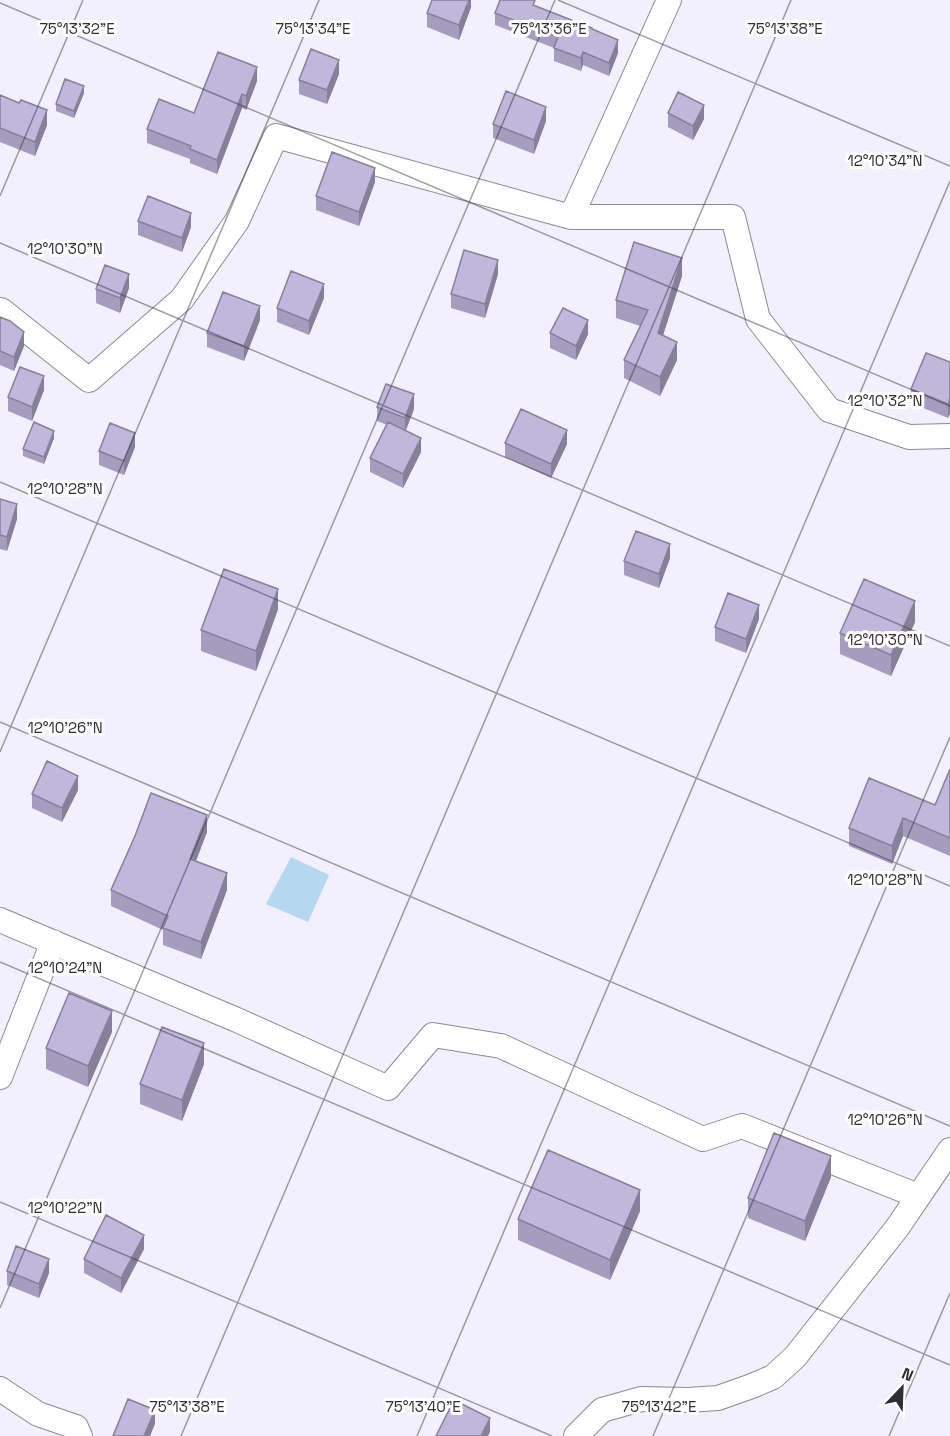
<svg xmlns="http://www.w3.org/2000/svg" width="950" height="1436" font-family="'Space Grotesk',sans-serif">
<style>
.water{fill:#b3d8f0}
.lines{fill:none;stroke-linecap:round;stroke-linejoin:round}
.minor-casing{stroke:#8b8997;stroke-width:26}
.minor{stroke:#fff;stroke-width:24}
.wall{fill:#a49dbd}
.shaded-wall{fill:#86809a}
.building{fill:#bfb7dc;stroke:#86809a;stroke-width:1.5}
.ticks{fill:none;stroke:#2f2e34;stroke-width:1.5;stroke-opacity:0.45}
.ticks-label{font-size:15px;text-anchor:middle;fill:#2f2e34;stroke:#fff;stroke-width:6;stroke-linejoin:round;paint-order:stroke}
</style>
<rect width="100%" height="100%" fill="#f3f0fd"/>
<path class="water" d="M291 857 329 875 308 922 266 904Z"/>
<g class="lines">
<defs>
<path id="minor" d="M571 217H733L758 319 829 410 909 437 950 436
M0 311 1 310 89 380 182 299 237 221 276 136 571 217 669 0
M0 920 237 1020 388 1088 433 1035 501 1046 703 1139 742 1126 918 1196
M0 1077 53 942
M0 1389 38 1414 76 1427 80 1436
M576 1436 602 1410 641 1399 688 1400 718 1398 752 1386 773 1377 795 1357 897 1228 950 1150"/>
</defs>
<use href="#minor" class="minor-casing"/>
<use href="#minor" class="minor"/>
</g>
<path class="wall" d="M471 0V7L459 40 427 27V13Z
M535 6 592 30 618 53 609 76 583 65 581 71 554 61V48L495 25V13Z
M339 74 327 104 299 94V80Z
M257 81 246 110 242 108 217 174 190 163V159L147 143V129L194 113Z
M84 93 74 118 56 111V104Z
M0 95 47 125 35 156 0 142Z
M668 113 704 119 693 140 668 127Z
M546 121 534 154 493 138V124Z
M375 182 359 226 316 210V196Z
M138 221 191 227 182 252 138 235Z
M498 274 485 318 451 308V294Z
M682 276 663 335 677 360 660 396 624 378V360L640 326 616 318V300Z
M129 288 120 313 96 303V289Z
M324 298 309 335 277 322V308Z
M0 317 24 346 14 371 0 365Z
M260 320 244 361 207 347V333Z
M550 333 588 334 576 360 550 348Z
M950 362 948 418 911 403V389Z
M44 390 32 421 8 411V397Z
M377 407 414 409 406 430 421 452 403 488 370 472V458L387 425 377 421Z
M54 438 44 464 23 456V449Z
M505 443 567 444 551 478 505 457Z
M135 447 124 475 99 465V451Z
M0 499 17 519 7 551 0 549Z
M670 558 659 588 624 575V561Z
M278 609 256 671 201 651V630Z
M759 619 746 653 715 641V627Z
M915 622 891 676 840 654V633Z
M950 769V856L903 836 892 864 849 846V828L935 805Z
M78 790 62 822 32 808V794Z
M207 832 196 861 227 890 201 959 163 945V930L111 906V890L135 836Z
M112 1032 88 1087 46 1069V1048Z
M204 1064 182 1121 140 1104V1084Z
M831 1177 805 1241 748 1218V1198Z
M640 1211 610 1280 518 1240V1219Z
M144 1249 121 1293 84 1273V1259Z
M7 1271 49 1273 39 1298 7 1285Z"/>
<path class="shaded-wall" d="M469 0H471V7L459 40V25Z
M618 40V53L609 76V63Z
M583 52V65L581 71V58Z
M339 60V74L327 104V90Z
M257 67V81L246 110V96Z
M84 86V93L74 118V111Z
M242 94V108L217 174V160Z
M704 105V119L693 140V126Z
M546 107V121L534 154V140Z
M47 110V125L35 156V142Z
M375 168V182L359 226V212Z
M191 213V227L182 252V238Z
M682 258V276L658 351V333Z
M498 260V274L485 318V304Z
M129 274V288L120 313V298Z
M324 284V298L309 335V321Z
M260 306V320L244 361V346Z
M588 320V334L576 360V346Z
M24 332V346L14 371V357Z
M677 342V360L660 396V377Z
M44 376V390L32 421V407Z
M414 394V409L405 432V418Z
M950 399V414L948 418V404Z
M567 430V444L551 478V464Z
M54 431V438L44 464V457Z
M135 433V447L124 475V461Z
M421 438V452L403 488V474Z
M17 504V519L7 551V537Z
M670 544V558L659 588V574Z
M278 589V609L256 671V651Z
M915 601V622L891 676V655Z
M759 605V619L746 653V639Z
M78 776V790L62 822V808Z
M207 815V832L190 876V859Z
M903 818V836L892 864V846Z
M227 873V890L201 959V942Z
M112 1011V1032L88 1087V1066Z
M204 1043V1064L182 1121V1100Z
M831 1156V1177L805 1241V1221Z
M640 1190V1211L610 1280V1260Z
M144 1235V1249L121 1293V1278Z
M49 1259V1273L39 1298V1284Z
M155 1410V1424L150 1436H144Z
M490 1418V1432L488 1436H481Z"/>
<path class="building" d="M432 0H469L459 25 427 13Z
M500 0H535L533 5 592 28V29L618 40 609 63 583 52 581 58 554 48 558 37 495 13Z
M311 49 339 60 327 90 299 80Z
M218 52 257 67 246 96 242 94 217 160 190 149 191 146 147 129 159 99 194 113Z
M65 79 84 86 74 111 56 104Z
M506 91 546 107 534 140 493 124Z
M678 92 704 105 693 126 668 113Z
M0 95 19 103 21 100 47 110 35 142 0 128Z
M332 152 375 168 359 212 316 196Z
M148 196 191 213 182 238 138 221Z
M634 242 682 258 658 333 677 342 660 377 624 360 648 310 616 300Z
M464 250 498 260 485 304 451 294Z
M105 265 129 274 120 298 96 289Z
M291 271 324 284 309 321 277 308Z
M223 292 260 306 244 346 207 333Z
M563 308 588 320 576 346 550 333Z
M0 317 10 321 24 332 14 357 0 351Z
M926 353 950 362V399L948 404 911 389Z
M20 367 44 376 32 407 8 397Z
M386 384 414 394 405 418 377 407Z
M521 409 567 430 551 464 505 443Z
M34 422 54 431 44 457 23 449Z
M388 422 421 438 403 474 370 458Z
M110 423 135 433 124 461 99 451Z
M0 499 17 504 7 537 0 535Z
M636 531 670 544 659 574 624 561Z
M224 569 278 589 256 651 201 630Z
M864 579 915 601 891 655 840 633Z
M728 593 759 605 746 639 715 627Z
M47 761 78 776 62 808 32 794Z
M950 769V838L903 818 892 846 849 828 869 778 935 805Z
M151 793 207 815 190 859 227 873 201 942 163 928 168 916 111 890 135 836Z
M69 993 112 1011 88 1066 46 1048Z
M162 1027 204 1043 182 1100 140 1084Z
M774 1133 831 1156 805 1221 748 1198Z
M548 1150 640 1190 610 1260 518 1219Z
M106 1215 144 1235 121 1278 84 1259Z
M16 1246 49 1259 39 1284 7 1271Z
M128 1399 155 1410 144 1436H113Z
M454 1400 490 1418 481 1436H436Z"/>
<path class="ticks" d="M558 0 950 166M0 3 950 406M0 196 83 0M0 243 950 646M0 482 950 886M0 722 950 1126M0 752 319 0M0 962 950 1365M0 1202 552 1436M0 1308 555 0M181 1436 791 0M417 1436 950 181M653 1436 950 737M889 1436 950 1293"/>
<g class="ticks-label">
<text x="77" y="34">75°13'32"E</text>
<text x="313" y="34">75°13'34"E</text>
<text x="549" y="34">75°13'36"E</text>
<text x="785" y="34">75°13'38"E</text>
<text x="885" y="166">12°10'34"N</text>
<text x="65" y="254">12°10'30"N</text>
<text x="885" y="406">12°10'32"N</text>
<text x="65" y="494">12°10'28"N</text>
<text x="885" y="645">12°10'30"N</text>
<text x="65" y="733">12°10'26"N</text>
<text x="885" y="885">12°10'28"N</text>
<text x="65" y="973">12°10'24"N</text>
<text x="885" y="1125">12°10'26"N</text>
<text x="65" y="1213">12°10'22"N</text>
<text x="187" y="1412">75°13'38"E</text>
<text x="423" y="1412">75°13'40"E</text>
<text x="659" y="1412">75°13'42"E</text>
</g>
<g transform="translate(902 1388) rotate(23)" stroke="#ffffff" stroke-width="4.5" paint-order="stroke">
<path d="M0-4.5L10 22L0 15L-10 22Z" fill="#2f2e34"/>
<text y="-9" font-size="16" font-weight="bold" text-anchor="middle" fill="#2f2e34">N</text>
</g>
</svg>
